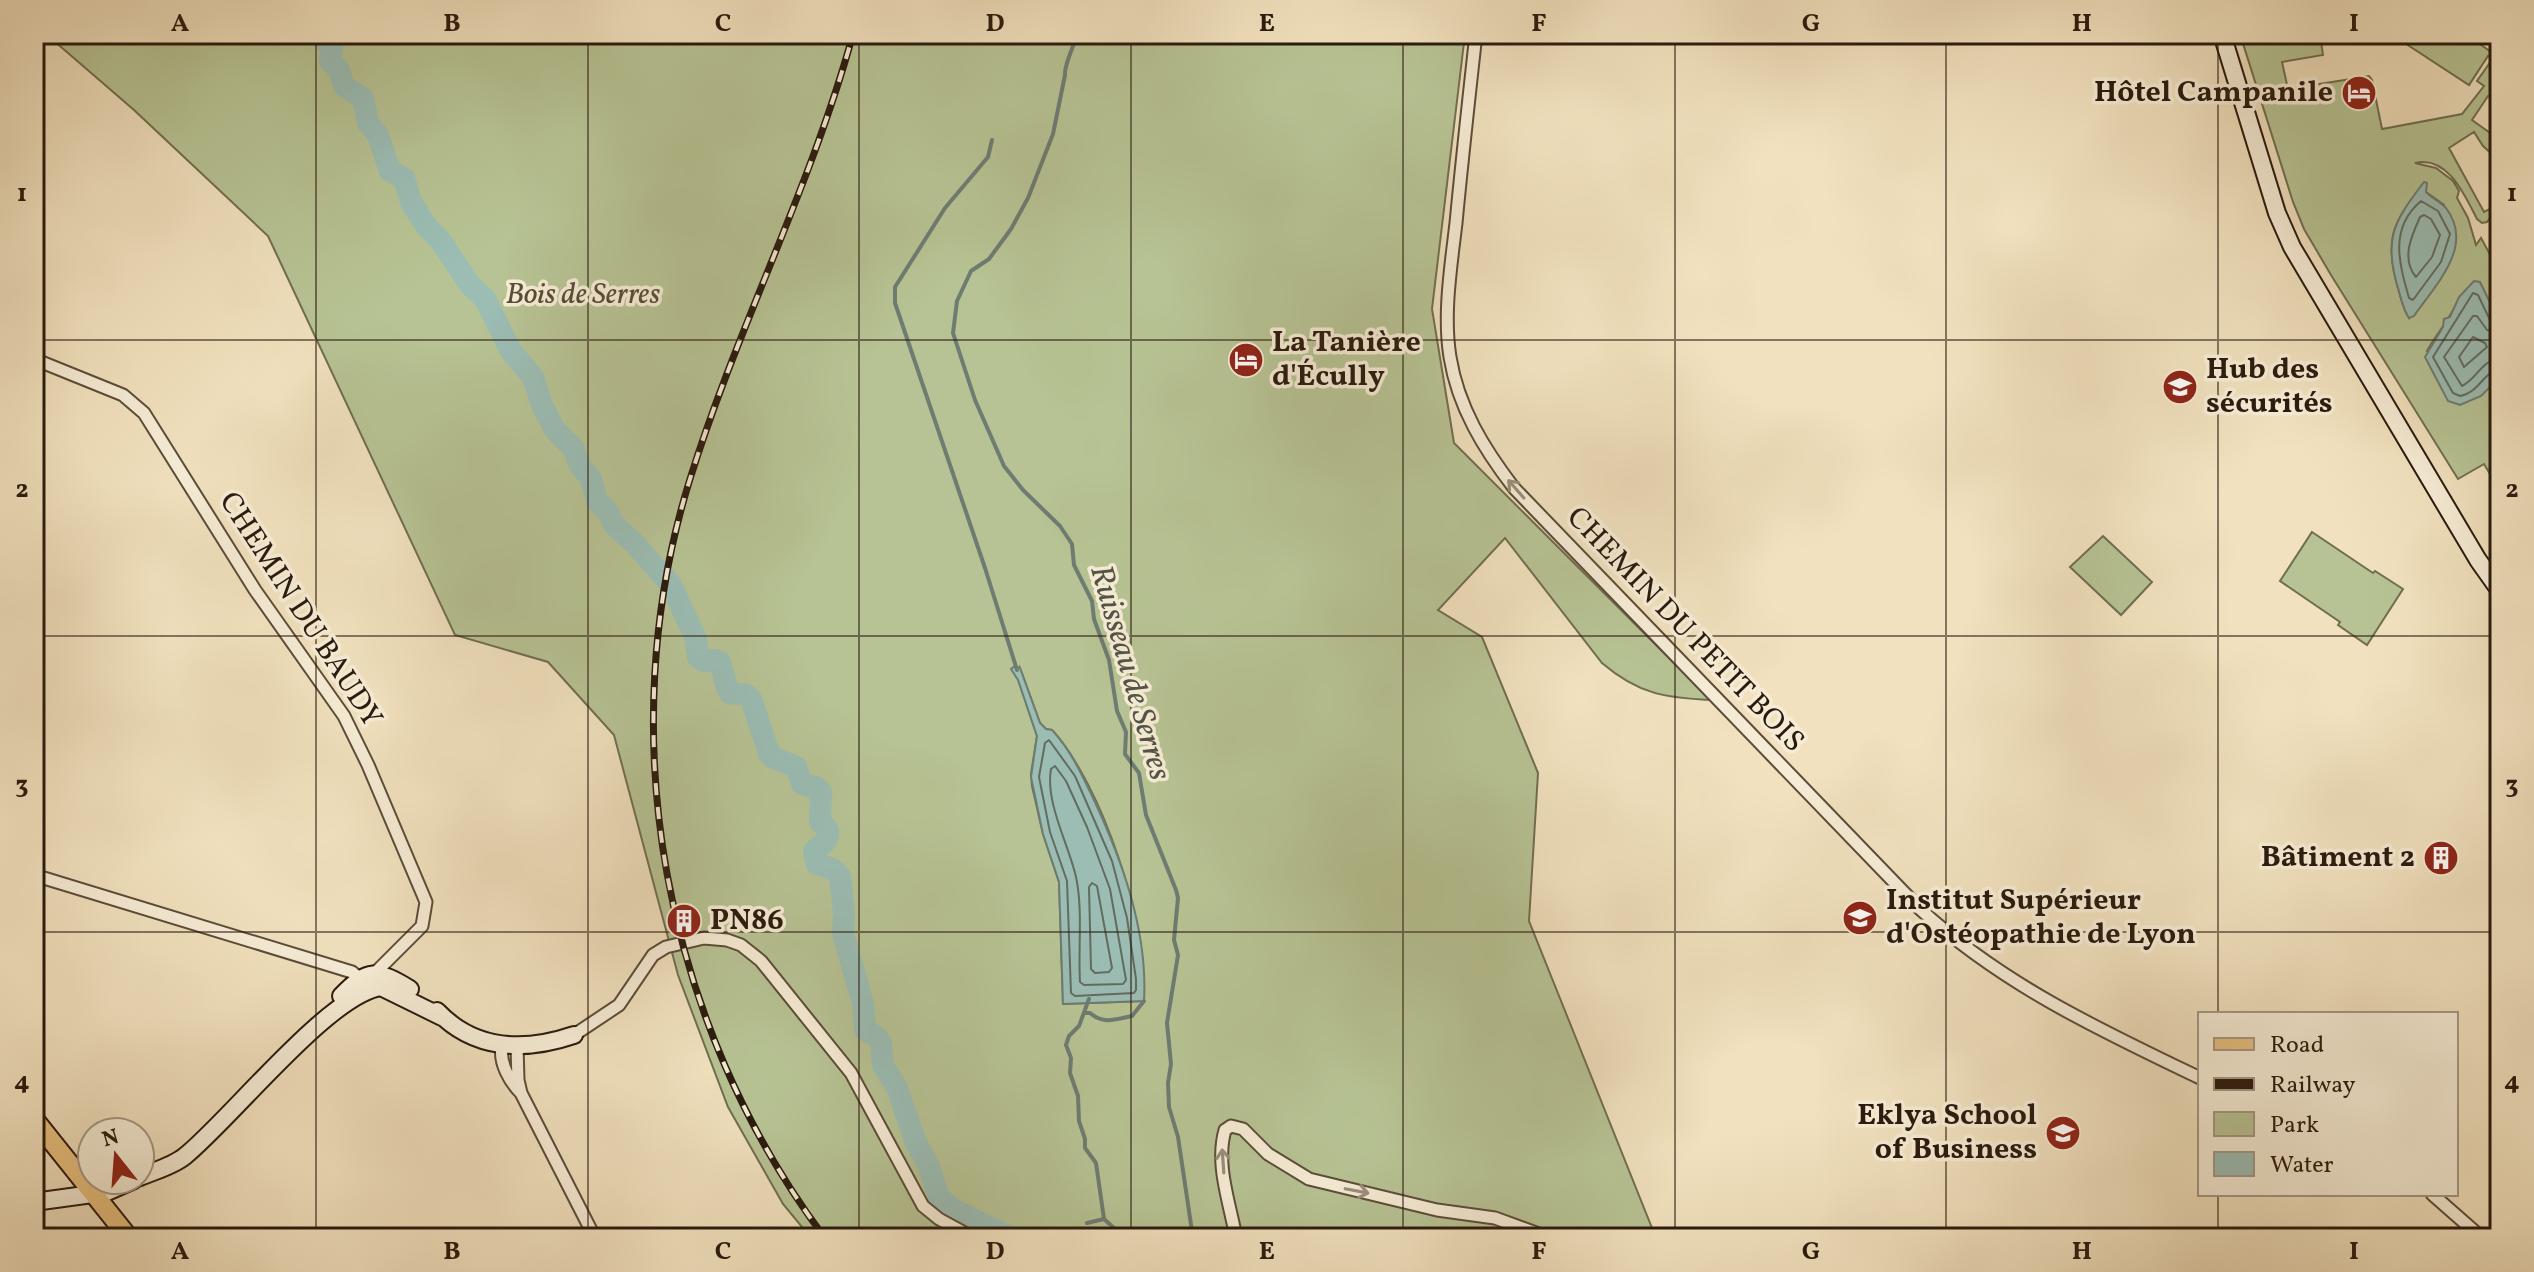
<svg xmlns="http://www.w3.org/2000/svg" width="2534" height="1272" font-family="Vollkorn,serif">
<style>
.green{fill:#b7c394;stroke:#706e51;stroke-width:2;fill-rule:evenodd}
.water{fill:#9bbdb4;stroke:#6e7c72;stroke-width:2}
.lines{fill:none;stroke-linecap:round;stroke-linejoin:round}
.shore{stroke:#626c61;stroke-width:2}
.stream{stroke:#6e7c72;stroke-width:4}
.river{stroke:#9bbdb4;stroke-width:22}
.street-casing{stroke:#5c4c3a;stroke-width:15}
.secondary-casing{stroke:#2a1a0e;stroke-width:20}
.primary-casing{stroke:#2a1a0e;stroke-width:22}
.street{stroke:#f6ecd5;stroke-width:11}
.secondary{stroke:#f6ecd5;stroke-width:16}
.primary{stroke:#e8c07f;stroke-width:18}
.rail-casing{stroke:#2a1a0e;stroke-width:7}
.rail{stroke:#f6ecd5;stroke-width:4;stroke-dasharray:12;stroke-linecap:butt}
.oneway{stroke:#9a8e7b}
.grid{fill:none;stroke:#2a1a0e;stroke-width:2;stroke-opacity:0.55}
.labels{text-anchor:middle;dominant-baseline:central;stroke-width:7;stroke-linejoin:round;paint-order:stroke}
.poi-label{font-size:30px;font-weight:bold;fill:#2a1a0e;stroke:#f6ecd5;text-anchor:start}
.park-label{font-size:30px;font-style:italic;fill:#544d36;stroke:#f6ecd5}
.street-label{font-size:30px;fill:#2a1a0e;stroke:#f6ecd5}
.water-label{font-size:32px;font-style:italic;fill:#525348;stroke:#f6ecd5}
.neatline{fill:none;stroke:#2a1a0e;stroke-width:3}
.grid-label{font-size:26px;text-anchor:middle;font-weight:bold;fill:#2a1a0e}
</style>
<rect width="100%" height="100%" fill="#f1e1be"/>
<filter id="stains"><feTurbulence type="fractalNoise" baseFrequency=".0025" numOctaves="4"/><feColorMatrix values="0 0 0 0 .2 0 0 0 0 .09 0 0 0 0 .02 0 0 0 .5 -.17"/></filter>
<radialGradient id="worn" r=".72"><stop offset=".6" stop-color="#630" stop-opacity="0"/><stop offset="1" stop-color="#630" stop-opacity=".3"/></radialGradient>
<path class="green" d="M46 34H1465L1432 309 1454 443 1711 700C1666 698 1638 694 1602 663L1505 538 1438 610 1482 637 1538 773 1529 921 1656 1238H811L783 1204 728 1107 678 975 614 735 548 662 455 635 268 236 134 110ZM1020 668 1040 723 1046 729 1052 730C1101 783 1150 927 1143 1001L1063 1004 1059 882 1043 834 1032 786 1031 774 1037 736 1018 679Z
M2240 34H2323L2320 35 2323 55 2282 62 2288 89 2369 76 2372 80 2382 129 2462 114 2484 86 2477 81 2491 61 2500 67V87L2493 97 2488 96 2472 120 2500 140V148L2494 156 2483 146 2474 132 2449 148 2484 212 2496 206 2494 202 2500 201V206L2487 222 2482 223 2477 219C2465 196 2448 155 2415 163L2436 168 2453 181 2459 191 2457 198 2468 218 2476 245 2481 238 2500 273V323L2497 316 2460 297C2451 318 2438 331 2427 351L2494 383 2500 370V491L2484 464 2458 479 2331 275 2304 229 2293 202ZM2426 192 2444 205 2409 318C2403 309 2401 298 2398 288 2386 247 2388 217 2426 192Z
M2397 34H2465L2500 58V64L2488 56 2469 85 2397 38Z
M2312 532 2373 573 2375 571 2403 589 2367 645 2338 625 2340 622 2280 581Z
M2103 536 2152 582 2121 615 2070 567Z"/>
<path class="water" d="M2424 182 2427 183 2426 192C2432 198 2440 202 2446 208 2475 246 2436 284 2414 316L2409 318C2403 309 2401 298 2398 288 2383 239 2394 221 2424 182Z
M2474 281 2480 282 2500 323V370L2494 383 2481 396 2460 405 2448 401 2425 357 2443 327 2444 319 2450 317 2459 297Z
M1015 666 1020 668 1040 723 1046 729 1052 730C1070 749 1081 773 1093 798 1122 860 1148 931 1144 1001L1063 1004 1059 882 1043 834 1031 777 1037 736 1018 680 1011 669Z"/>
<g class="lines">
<path class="shore" d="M2421 201 2438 211 2450 234 2441 262 2413 300 2409 298C2399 263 2389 228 2421 201Z
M2424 215 2431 219 2440 235 2432 257 2416 277C2401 259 2411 237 2420 217Z
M2500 323 2490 320 2478 295 2473 293 2433 357 2453 393 2460 396C2479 393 2484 371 2500 369
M2500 333 2487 330 2477 316H2473L2444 357 2462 386C2478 378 2481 360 2500 359
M2473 337 2485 343 2487 347 2464 367 2459 357Z
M1049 740 1075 776 1112 861 1127 918 1136 979V990L1134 993 1075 996 1071 993 1067 881 1050 832 1039 777 1045 743Z
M1055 766 1066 781 1087 827 1110 889 1126 980 1123 984 1084 985 1080 982C1078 949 1083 909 1076 877 1069 845 1045 803 1051 769Z
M1092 883 1097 886 1112 968 1109 972 1095 973 1091 969 1089 887Z"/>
<path class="stream" d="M1077 34C1074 47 1064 64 1065 75L1053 134 1028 198 1011 229 989 259 971 271 957 301 953 333 975 400 1004 466 1023 490 1060 526 1072 544 1074 565 1092 601 1094 619 1109 660 1117 711 1126 732 1125 754 1139 773 1146 815 1176 890 1178 898 1174 940 1178 955 1167 1023 1171 1064 1168 1083 1169 1107 1178 1137 1193 1238
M992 140 988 157 945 208 895 287V303L985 568 1017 670
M1089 999 1079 1026 1069 1036 1066 1045 1071 1058 1070 1073 1078 1096 1079 1121 1085 1139V1148L1096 1163 1104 1219
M1085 1013H1090C1104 1025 1116 1019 1132 1016L1144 1001
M1087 1223 1104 1219 1125 1238"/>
<path class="river" d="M317 34 332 47 330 61 339 70 344 86 363 98 368 123 378 135 390 171 404 178 411 202 427 227 440 240 470 285 485 299 511 351 533 377 542 405 555 430 574 449 579 464 591 479 597 501 608 512 614 525 634 543 671 585 696 639 698 657 703 661 715 660 720 662 727 688 730 693 747 695 751 699 769 753 772 757 796 767 802 784 816 787 821 792 820 822 827 828C831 842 822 843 814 851L817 864 833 869 840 876 844 913 843 934 863 1003 865 1030 877 1037 881 1043 883 1065 897 1088 916 1143 929 1166 939 1198 953 1209 1012 1238"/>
<defs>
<path id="street" d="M1476 34C1469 97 1462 160 1456 223 1451 266 1443 314 1450 357 1458 407 1484 449 1514 488L1920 909C2003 985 2100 1030 2200 1078
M34 359 123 395 144 413 255 590 344 716 368 765 426 902 422 926 375 973 374 979
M34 875 352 972 365 983
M574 1035 619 1005 653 955 666 947 704 938 727 940 741 945 761 961 851 1073 923 1206 939 1219 974 1238
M502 1047C499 1063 510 1082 521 1093L518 1080 517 1046
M521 1093 595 1238
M2432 1194 2482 1238
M1236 1238C1230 1203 1215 1165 1225 1130L1231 1126 1243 1129 1268 1154 1309 1179 1437 1210 1495 1218 1550 1238"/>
<path id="secondary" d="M2222 34 2277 213 2292 247 2478 560 2500 591
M341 996C368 968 377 969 410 989
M437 1011C474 1050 524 1052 574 1035
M140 1177C154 1171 173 1166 185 1156 230 1120 329 994 381 987L442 1017
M34 1202 107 1192 134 1180"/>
<path id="primary" d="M34 1119 129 1238"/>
</defs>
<use href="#street" class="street-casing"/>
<use href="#secondary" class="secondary-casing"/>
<use href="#primary" class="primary-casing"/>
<use href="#street" class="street"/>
<use href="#secondary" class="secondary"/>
<use href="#primary" class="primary"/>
<defs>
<path id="rail" d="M825 1238C664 1024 610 735 690 479 737 328 811 187 853 34"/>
</defs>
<use href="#rail" class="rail-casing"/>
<use href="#rail" class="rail"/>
</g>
<defs><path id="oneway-shaft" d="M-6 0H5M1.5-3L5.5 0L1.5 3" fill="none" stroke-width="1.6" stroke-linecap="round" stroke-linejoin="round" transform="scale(2)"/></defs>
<g class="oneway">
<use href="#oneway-shaft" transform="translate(1516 489) rotate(-131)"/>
<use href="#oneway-shaft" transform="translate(1223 1161) rotate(-94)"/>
<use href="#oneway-shaft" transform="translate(1357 1191) rotate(11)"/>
</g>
<path class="grid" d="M316 34V1238M588 34V1238M859 34V1238M1131 34V1238M1403 34V1238M1675 34V1238M1946 34V1238M2218 34V1014M34 340H2500M34 636H2500M34 932H2500M2218 1194V1238"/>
<defs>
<symbol id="hotel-disc" viewBox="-11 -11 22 22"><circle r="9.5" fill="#8f2418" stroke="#f6ecd5"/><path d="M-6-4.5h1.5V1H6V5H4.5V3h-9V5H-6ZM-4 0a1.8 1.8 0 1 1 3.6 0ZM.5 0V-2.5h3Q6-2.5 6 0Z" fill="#fff"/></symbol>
<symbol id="university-disc" viewBox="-11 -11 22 22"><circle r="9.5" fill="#8f2418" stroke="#f6ecd5"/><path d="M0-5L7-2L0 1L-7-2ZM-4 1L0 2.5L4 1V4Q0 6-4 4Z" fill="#fff"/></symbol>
<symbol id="building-disc" viewBox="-11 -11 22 22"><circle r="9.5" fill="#8f2418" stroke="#f6ecd5"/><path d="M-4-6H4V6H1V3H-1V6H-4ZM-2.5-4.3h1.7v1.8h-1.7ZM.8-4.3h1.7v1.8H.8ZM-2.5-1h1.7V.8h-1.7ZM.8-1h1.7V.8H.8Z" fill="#fff"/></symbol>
</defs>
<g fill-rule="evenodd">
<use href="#hotel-disc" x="2339" y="73" width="40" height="40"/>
<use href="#hotel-disc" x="1226" y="340" width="40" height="40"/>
<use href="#university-disc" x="2160" y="367" width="40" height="40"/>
<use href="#building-disc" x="2421" y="838" width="40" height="40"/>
<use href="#university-disc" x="1840" y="898" width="40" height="40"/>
<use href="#building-disc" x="664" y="901" width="40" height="40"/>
<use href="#university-disc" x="2043" y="1113" width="40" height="40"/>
</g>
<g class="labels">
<g class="poi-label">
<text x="2333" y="93" text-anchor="end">Hôtel Campanile</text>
<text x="1272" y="343">La Tanière<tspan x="1272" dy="34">d'Écully</tspan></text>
<text x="2206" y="370">Hub des<tspan x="2206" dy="34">sécurités</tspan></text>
<text x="2415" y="858" text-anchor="end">Bâtiment 2</text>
<text x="1886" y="901">Institut Supérieur<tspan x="1886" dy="34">d'Ostéopathie de Lyon</tspan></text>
<text x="710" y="921">PN86</text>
<text x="2037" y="1116" text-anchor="end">Eklya School<tspan x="2037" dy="34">of Business</tspan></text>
</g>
<g class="park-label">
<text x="583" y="295">Bois de Serres</text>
</g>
<g class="street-label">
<text transform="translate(300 610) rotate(57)">CHEMIN DU BAUDY</text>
<text transform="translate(1685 630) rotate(46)">CHEMIN DU PETIT BOIS</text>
</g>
<g class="water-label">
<text transform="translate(1129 673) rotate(74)">Ruisseau de Serres</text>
</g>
</g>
<rect width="2534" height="1272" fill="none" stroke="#f1e1be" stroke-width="88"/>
<rect x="2198" y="1012" width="260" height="184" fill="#f6ecd5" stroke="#a49885" stroke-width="2"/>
<rect x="2214" y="1038" width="40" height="12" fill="#e8c07f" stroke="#a49885" stroke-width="2"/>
<text x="2270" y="1052" font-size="24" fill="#2a1a0e">Road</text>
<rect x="2214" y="1078" width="40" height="12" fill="#2a1a0e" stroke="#a49885" stroke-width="2"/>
<text x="2270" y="1092" font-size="24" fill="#2a1a0e">Railway</text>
<rect x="2214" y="1112" width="40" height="24" fill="#b7c394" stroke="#a49885" stroke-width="2"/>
<text x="2270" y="1132" font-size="24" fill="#2a1a0e">Park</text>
<rect x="2214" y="1152" width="40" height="24" fill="#9bbdb4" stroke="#a49885" stroke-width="2"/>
<text x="2270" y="1172" font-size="24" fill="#2a1a0e">Water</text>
<g transform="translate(116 1156) rotate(343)"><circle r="38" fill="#f6ecd5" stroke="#a49885" stroke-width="2"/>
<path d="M0-6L14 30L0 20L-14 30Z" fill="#8f2418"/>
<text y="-12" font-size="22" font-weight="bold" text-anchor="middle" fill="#2a1a0e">N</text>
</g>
<rect x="44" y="44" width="2446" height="1184" class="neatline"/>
<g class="grid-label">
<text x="180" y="31">A</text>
<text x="452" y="31">B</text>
<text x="723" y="31">C</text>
<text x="995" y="31">D</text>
<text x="1267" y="31">E</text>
<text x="1539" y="31">F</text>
<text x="1811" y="31">G</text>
<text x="2082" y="31">H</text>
<text x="2354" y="31">I</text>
<text x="22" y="201">1</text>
<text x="2512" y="201">1</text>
<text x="22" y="497">2</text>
<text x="2512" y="497">2</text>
<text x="22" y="793">3</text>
<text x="2512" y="793">3</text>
<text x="22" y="1089">4</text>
<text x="2512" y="1089">4</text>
<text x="180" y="1259">A</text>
<text x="452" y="1259">B</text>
<text x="723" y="1259">C</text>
<text x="995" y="1259">D</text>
<text x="1267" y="1259">E</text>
<text x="1539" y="1259">F</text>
<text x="1811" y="1259">G</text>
<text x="2082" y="1259">H</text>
<text x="2354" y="1259">I</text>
</g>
<rect width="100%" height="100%" filter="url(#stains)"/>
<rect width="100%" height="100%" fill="url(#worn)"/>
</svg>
